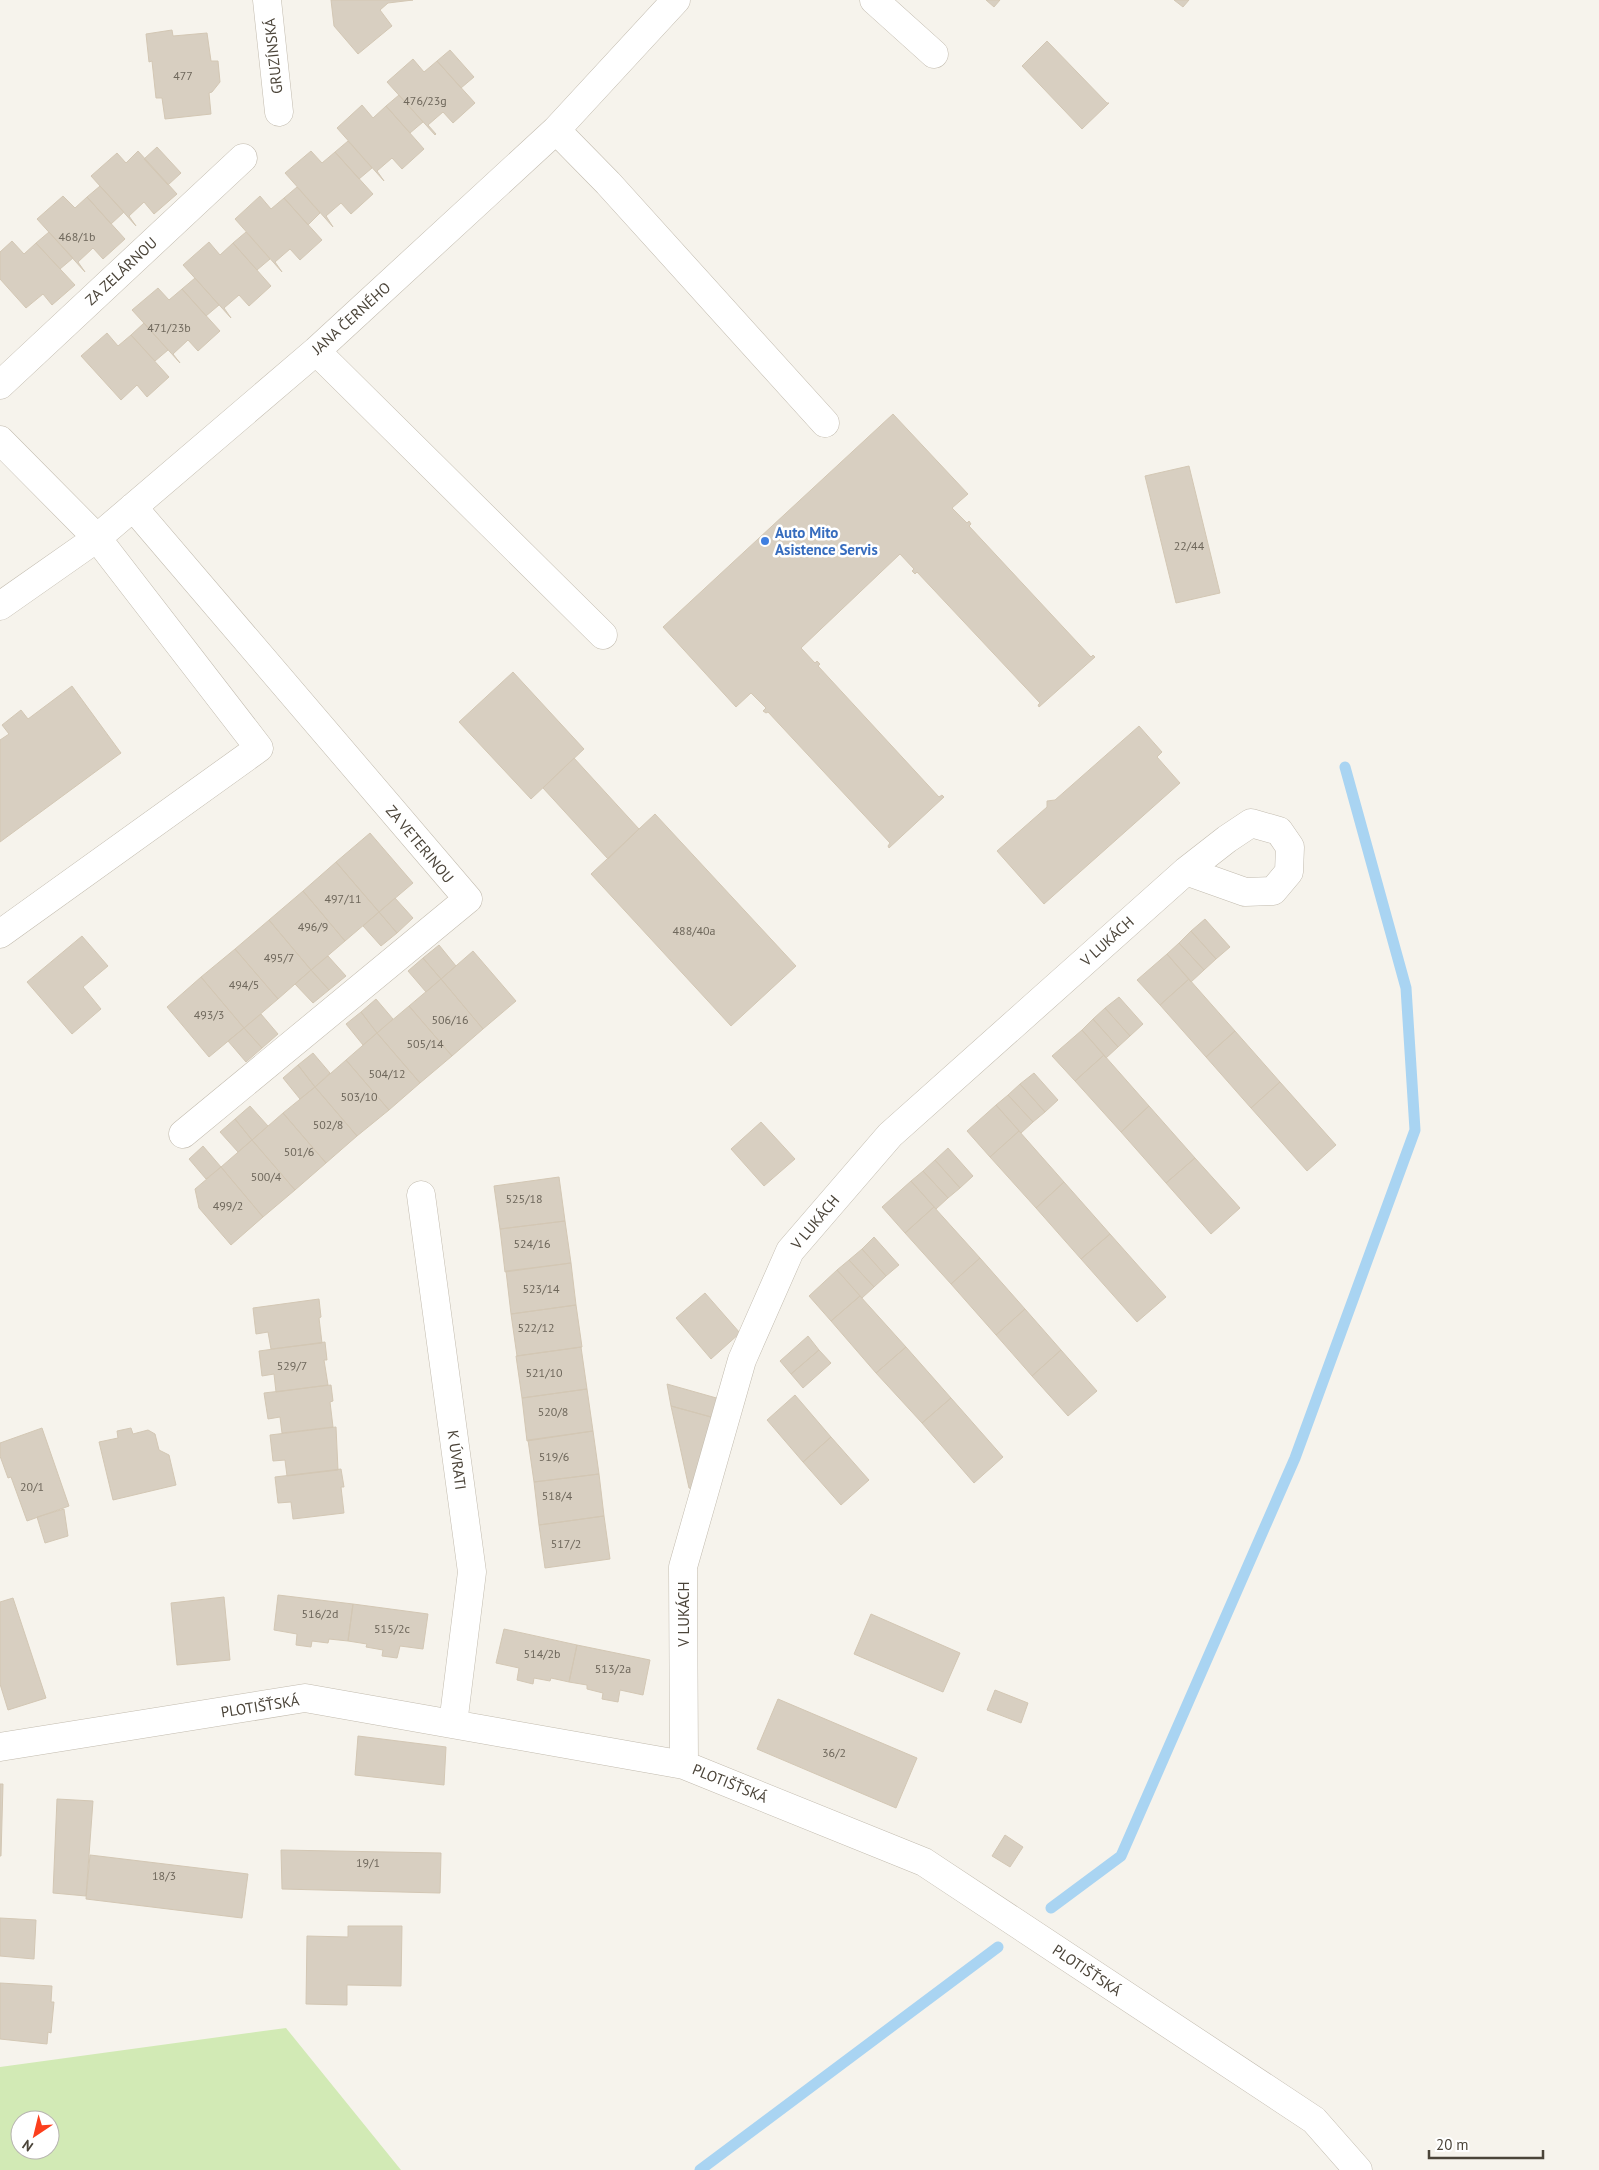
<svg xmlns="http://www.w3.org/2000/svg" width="1599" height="2170" font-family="'PT Sans',sans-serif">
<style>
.green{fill:#d2eab5;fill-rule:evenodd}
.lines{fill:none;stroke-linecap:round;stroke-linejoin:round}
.stream{stroke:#a9d4f2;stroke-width:11}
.building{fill:#d8cfc1;stroke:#d3c7b4}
.minor-casing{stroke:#c2bbae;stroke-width:29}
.minor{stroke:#fff;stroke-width:28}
.shop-dot{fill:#3f7fe0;stroke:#fff;stroke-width:2}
.labels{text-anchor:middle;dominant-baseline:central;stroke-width:5;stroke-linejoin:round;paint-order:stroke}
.number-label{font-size:12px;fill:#6e675b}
.street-label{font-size:15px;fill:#4b4439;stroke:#fff}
.shop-label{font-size:15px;font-weight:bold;fill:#366cbe;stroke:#fff;text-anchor:start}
</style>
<rect width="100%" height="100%" fill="#f6f3ec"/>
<path class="green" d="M286 2028 401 2170H0V2067ZM20 2120H50V2150H20Z"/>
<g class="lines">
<path class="stream" d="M1051 1908 1121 1856 1295 1458 1415 1130 1406 988 1345 767
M700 2170 998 1947"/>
</g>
<path class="building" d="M331 0H413L388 3 380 10 392 26 358 54 334 26Z
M986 0H1000L994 7Z
M1174 0H1189L1183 7Z
M172 30 173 36 207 33 211 61H218L220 82 212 92 209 93 211 114 165 119 162 98H156L152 61 149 62 146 34Z
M1047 41 1107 103H1109L1082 129 1022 66Z
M450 50 474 77 461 88 437 61Z
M413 59 424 72 437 61 475 103 453 123 443 112 428 125 436 134 435 135 387 82Z
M399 95 423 122 410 133 386 106Z
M362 105 373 118 386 106 424 149 402 169 392 158 377 171 384 181 337 128Z
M348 141 372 168 359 179 335 152Z
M157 147 181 173 168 185 144 159Z
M138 151 177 194 154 214 144 202 129 216 136 226 91 176 117 153 126 163Z
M311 151 322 163 335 152 373 194 351 214 341 203 326 216 333 227 285 173Z
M100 186 124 212 111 224 87 197Z
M297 187 320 213 308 225 284 198Z
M63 196 75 208 87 197 125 239 103 259 93 248 78 262 85 272 37 219Z
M260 196 271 209 284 198 322 240 300 260 290 249 275 262 282 272 235 219Z
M49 232 73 258 60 269 36 243Z
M246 232 270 259 257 270 233 243Z
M12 241 24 254 36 243 75 285 52 305 43 294 26 308 0 279V252Z
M209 242 220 255 233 243 271 286 249 306 239 295 224 308 231 318 183 265Z
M195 278 219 305 206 316 182 289Z
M158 288 169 300 182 289 220 331 198 351 188 340 173 354 180 363 132 310Z
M144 323 168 350 155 361 131 335Z
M107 333 118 346 131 335 169 377 147 397 137 385 121 400 81 356Z
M893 414 968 494 952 508 967 523 969 521 971 524 969 526 1091 657 1093 655 1095 657 1039 707 1038 705 1040 703 917 572 915 574 912 571 914 569 900 554 801 648 815 663 817 661 820 664 818 666 939 797 942 795 944 797 889 848 888 846 890 843 768 712 766 713 763 711 766 708 751 693 736 707 663 627Z
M1189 466 1220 593 1176 603 1145 476Z
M513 672 584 749 531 799 459 722Z
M72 686 121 753 0 842V740L9 734 2 725 21 710 28 719Z
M1139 726 1162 752 1157 757 1180 783 1044 904 997 851 1047 807V801L1055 800Z
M574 758 639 829 608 859 543 788Z
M655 814 796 966 731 1026 591 874Z
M370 833 413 883 379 912 336 862Z
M336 862 379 912 345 941 303 891Z
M303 891 345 941 311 970 269 920Z
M395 898 413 918 397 933 379 912Z
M379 912 397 933 381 946 363 926Z
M1205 919 1230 947 1216 959 1191 931Z
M269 920 311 970 278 999 235 949Z
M1191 931 1216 959 1204 970 1179 943Z
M82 936 108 966 83 987 101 1009 72 1034 27 982Z
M1179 943 1204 970 1191 982 1167 954Z
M439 945 456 966 441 979 423 958Z
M235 949 278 999 244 1028 201 977Z
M473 951 516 1001 483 1029 441 979Z
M1167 954 1189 979 1160 1005 1137 980Z
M328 956 346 976 329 990 311 970Z
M423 958 441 979 426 992 408 971Z
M311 970 329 990 313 1003 295 984Z
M201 977 244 1028 209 1057 167 1007Z
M441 979 483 1029 452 1056 409 1006Z
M1189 979 1235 1031 1206 1057 1160 1005Z
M1119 997 1143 1024 1130 1036 1105 1008Z
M376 999 393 1019 377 1033 361 1012Z
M409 1006 452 1056 420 1083 377 1033Z
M1105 1008 1130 1036 1118 1047 1093 1019Z
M361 1012 377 1033 363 1045 346 1024Z
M261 1014 278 1034 262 1048 244 1028Z
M1093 1019 1118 1047 1106 1058 1082 1030Z
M244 1028 262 1048 246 1062 228 1041Z
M1082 1030 1104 1055 1075 1081 1052 1056Z
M1235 1031 1280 1082 1251 1108 1206 1057Z
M377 1033 420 1083 389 1110 346 1060Z
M313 1053 330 1073 315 1087 298 1065Z
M1104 1055 1149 1106 1121 1132 1075 1081Z
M346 1060 389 1110 357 1136 315 1087Z
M298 1065 315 1087 300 1099 283 1078Z
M1034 1073 1058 1100 1045 1112 1020 1084Z
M1280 1082 1336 1145 1307 1171 1251 1108Z
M1020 1084 1045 1112 1033 1122 1008 1095Z
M315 1087 357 1136 326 1163 283 1113Z
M1008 1095 1033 1122 1021 1133 996 1105Z
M996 1105 1019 1131 990 1157 967 1131Z
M250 1106 268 1126 252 1140 235 1119Z
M1149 1106 1195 1158 1166 1183 1121 1132Z
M283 1113 326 1163 295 1190 252 1140Z
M235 1119 252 1140 238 1152 220 1132Z
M761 1122 795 1159 764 1186 731 1149Z
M1019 1131 1064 1182 1036 1208 990 1157Z
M252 1140 295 1190 263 1217 221 1167Z
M203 1146 221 1167 206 1179 189 1159Z
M948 1148 973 1176 960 1188 935 1160Z
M1195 1158 1240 1208 1211 1234 1166 1183Z
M935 1160 960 1188 948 1198 923 1171Z
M221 1167 263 1217 231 1245 199 1208 195 1189Z
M923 1171 948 1198 936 1209 911 1181Z
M559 1177 565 1221 500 1229 494 1186Z
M911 1181 934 1207 905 1233 882 1207Z
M1064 1182 1110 1234 1081 1259 1036 1208Z
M934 1207 980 1258 951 1284 905 1233Z
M565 1221 571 1263 505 1272 500 1229Z
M1110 1234 1166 1297 1137 1322 1081 1259Z
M874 1237 899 1265 886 1276 862 1249Z
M862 1249 886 1276 874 1287 849 1260Z
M980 1258 1025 1309 996 1335 951 1284Z
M849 1260 874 1287 862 1298 837 1270Z
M571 1263 576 1305 511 1314 506 1271Z
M837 1270 860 1296 831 1321 809 1296Z
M705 1293 740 1333 711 1359 676 1318Z
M860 1296 906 1347 876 1373 831 1321Z
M319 1299 321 1317 319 1318 322 1343 271 1349 268 1332 256 1334 253 1308Z
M576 1305 582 1347 517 1356 511 1314Z
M1025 1309 1061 1350 1032 1376 996 1335Z
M808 1336 819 1350 791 1374 780 1361Z
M325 1342 327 1360H324L328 1385 276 1392 274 1374 262 1376 259 1351Z
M581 1347 587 1389 522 1398 516 1356Z
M906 1347 951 1398 922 1423 876 1373Z
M819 1350 831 1363 803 1388 791 1374Z
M1061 1350 1097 1391 1068 1416 1032 1376Z
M667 1384 727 1401 722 1420 671 1406Z
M331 1385 333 1401 330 1402 333 1427 282 1433 280 1417 268 1419 264 1393Z
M587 1389 593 1431 527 1441 522 1398Z
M795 1395 831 1437 803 1462 767 1420Z
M951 1398 1003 1457 974 1483 922 1423Z
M671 1406 722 1420 702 1492 689 1488Z
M336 1427 338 1470 287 1476 285 1460 273 1461 270 1435Z
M42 1428 69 1506 27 1521 11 1477 8 1478 0 1456V1443Z
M131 1428 133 1434 148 1430 155 1434 159 1450 169 1455 176 1485 113 1500 99 1442 118 1438 117 1431Z
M593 1431 599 1474 534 1482 528 1440Z
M831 1437 869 1480 841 1505 803 1462Z
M341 1469 344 1487H341L344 1513 293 1519 291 1502 278 1503 275 1477Z
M599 1474 604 1516 539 1525 534 1482Z
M64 1509 68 1536 45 1543 37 1517Z
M604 1516 610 1559 545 1568 539 1525Z
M278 1595 353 1604 348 1641 329 1639 328 1643 312 1641 311 1647 296 1645 297 1634 274 1630Z
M224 1597 230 1660 177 1665 171 1603Z
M13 1598 46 1698 8 1710 0 1684V1602Z
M353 1604 428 1614 423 1649 400 1646 397 1658 382 1656 383 1650 366 1647 367 1644 348 1641Z
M871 1614 960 1653 943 1692 854 1654Z
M504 1629 577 1645 569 1682 551 1678 550 1681 534 1678 533 1684 517 1680 519 1668 496 1663Z
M577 1645 650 1660 643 1695 620 1690 618 1702 602 1699 603 1693 587 1689V1685L569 1682Z
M995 1690 1028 1703 1021 1723 987 1710Z
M778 1699 917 1758 896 1808 757 1749Z
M358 1736 446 1747 444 1785 355 1775Z
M0 1784H3L1 1856H0Z
M57 1799 93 1801 86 1896 53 1893Z
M1005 1835 1023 1847 1010 1867 992 1856Z
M281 1850 441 1853 440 1893 282 1889Z
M90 1855 248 1874 242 1918 86 1899Z
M0 1918 36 1920 34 1959 0 1956Z
M348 1926H402L401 1986 347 1985V2005L306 2004 307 1936 348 1937Z
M0 1983 52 1986 51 2002H54L51 2033 48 2032 47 2044 0 2039Z"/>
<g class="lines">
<defs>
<path id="minor" d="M267 0 279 112
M874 0 934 54
M556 130 608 183 825 423
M316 351 603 635
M0 385 243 158
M0 440 97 538 259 748 0 934
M133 507 468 899 183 1134
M0 606 97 538 316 351 556 130 676 0
M421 1195 472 1572 453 1724
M0 1747 305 1698 684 1765 924 1862 1314 2120 1358 2170
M684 1765 683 1567 742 1360 790 1251 890 1135 1186 871 1227 839 1251 823 1279 831 1290 847 1289 872 1273 891 1245 892 1186 871"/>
</defs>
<use href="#minor" class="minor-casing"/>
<use href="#minor" class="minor"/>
</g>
<circle class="shop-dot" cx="765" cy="541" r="5"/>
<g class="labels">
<g class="number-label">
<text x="183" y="75">477</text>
<text x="425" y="100">476/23g</text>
<text x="77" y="236">468/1b</text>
<text x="169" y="327">471/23b</text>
<text x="1189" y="545">22/44</text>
<text x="343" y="898">497/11</text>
<text x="313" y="926">496/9</text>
<text x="694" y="930">488/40a</text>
<text x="279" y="957">495/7</text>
<text x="244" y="984">494/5</text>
<text x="209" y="1014">493/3</text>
<text x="450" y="1019">506/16</text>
<text x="425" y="1043">505/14</text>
<text x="387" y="1073">504/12</text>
<text x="359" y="1096">503/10</text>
<text x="328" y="1124">502/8</text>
<text x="299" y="1151">501/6</text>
<text x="266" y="1176">500/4</text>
<text x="524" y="1198">525/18</text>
<text x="228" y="1205">499/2</text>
<text x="532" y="1243">524/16</text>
<text x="541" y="1288">523/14</text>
<text x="536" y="1327">522/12</text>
<text x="292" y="1365">529/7</text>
<text x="544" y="1372">521/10</text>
<text x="553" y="1411">520/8</text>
<text x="554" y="1456">519/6</text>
<text x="32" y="1486">20/1</text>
<text x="557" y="1495">518/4</text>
<text x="566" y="1543">517/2</text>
<text x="320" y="1613">516/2d</text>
<text x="392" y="1628">515/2c</text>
<text x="542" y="1653">514/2b</text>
<text x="613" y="1668">513/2a</text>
<text x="834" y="1752">36/2</text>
<text x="368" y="1862">19/1</text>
<text x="164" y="1875">18/3</text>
</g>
<g class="street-label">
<text transform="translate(273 56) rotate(-96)">GRUZÍNSKÁ</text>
<text transform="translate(121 271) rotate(-43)">ZA ZELÁRNOU</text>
<text transform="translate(351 318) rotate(-42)">JANA ČERNÉHO</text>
<text transform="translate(420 844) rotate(50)">ZA VETERINOU</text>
<text transform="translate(1107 941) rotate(-42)">V LUKÁCH</text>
<text transform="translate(815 1222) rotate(-50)">V LUKÁCH</text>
<text transform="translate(457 1460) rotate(82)">K ÚVRATI</text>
<text transform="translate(683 1614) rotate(-90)">V LUKÁCH</text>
<text transform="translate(260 1706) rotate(-9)">PLOTIŠŤSKÁ</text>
<text transform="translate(730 1783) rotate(22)">PLOTIŠŤSKÁ</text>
<text transform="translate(1087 1970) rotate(34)">PLOTIŠŤSKÁ</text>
</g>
<g class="shop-label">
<text x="775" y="532">Auto Mito<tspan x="775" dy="17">Asistence Servis</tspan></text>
</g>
</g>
<g transform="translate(35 2135) rotate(215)"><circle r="24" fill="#ffffff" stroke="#b7b4b0"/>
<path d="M0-4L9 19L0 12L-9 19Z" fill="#fc3f1d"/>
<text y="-8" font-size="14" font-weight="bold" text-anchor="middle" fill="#4b4439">N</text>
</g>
<path d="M1429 2150v8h114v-8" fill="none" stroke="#4b4439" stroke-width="2.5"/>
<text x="1436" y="2150" font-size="15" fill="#4b4439" stroke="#ffffff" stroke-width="4" paint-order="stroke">20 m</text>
</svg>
